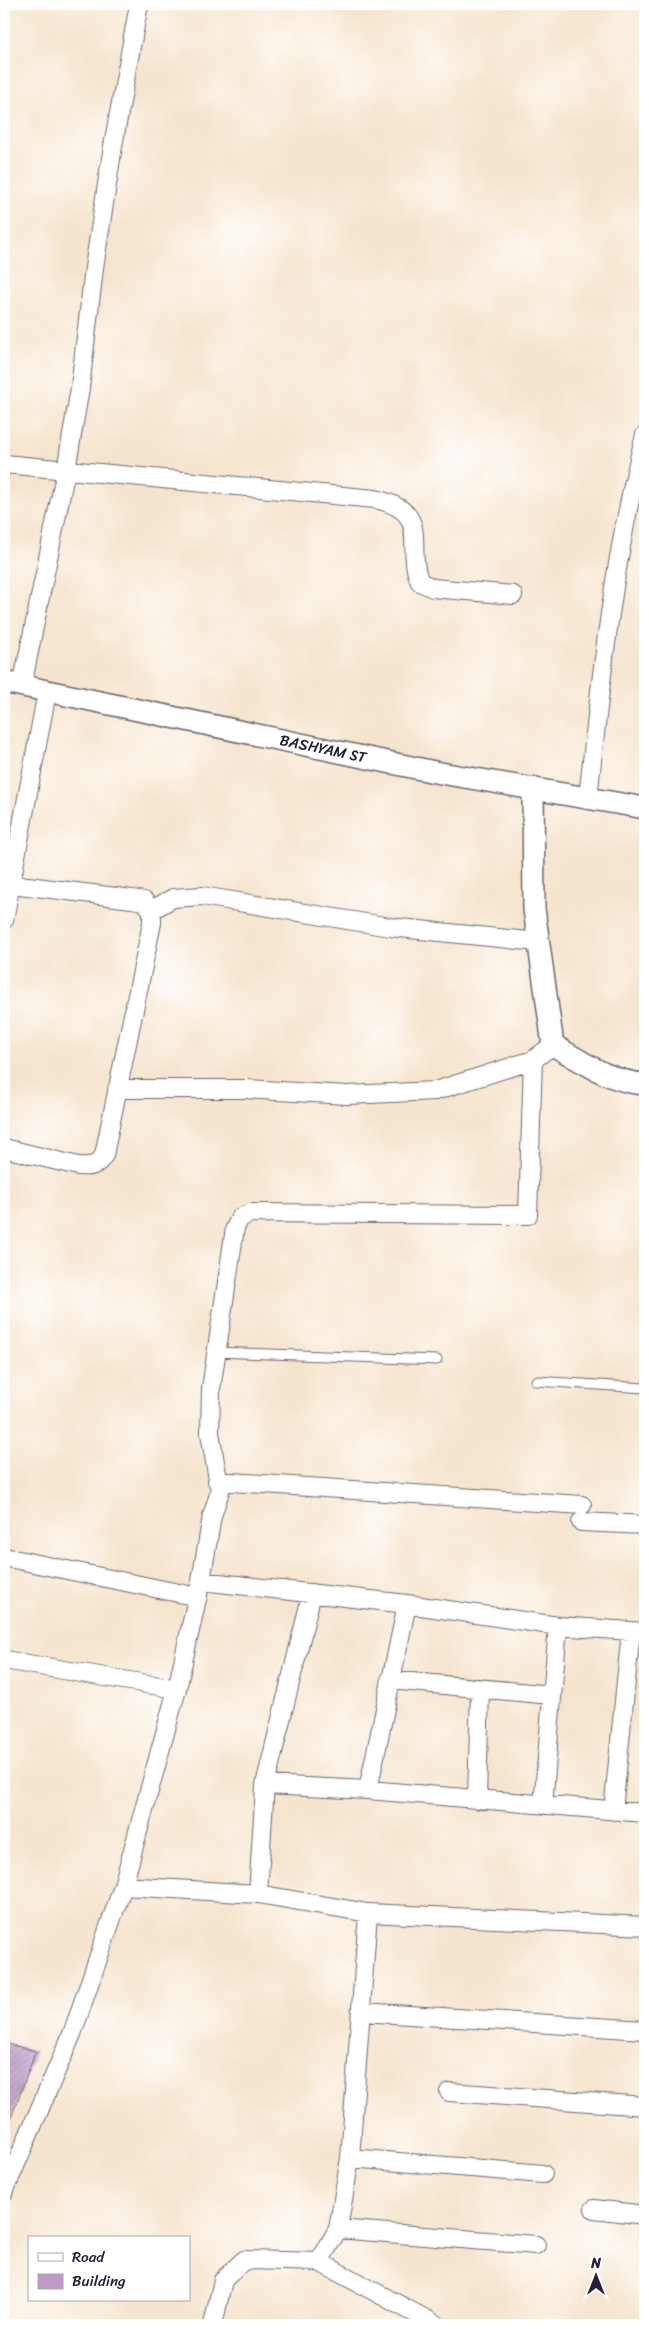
<svg xmlns="http://www.w3.org/2000/svg" width="649" height="2329" font-family="Sriracha,sans-serif">
<style>
.building{fill:url(#building-hatch)}
.lines{fill:none;stroke-linecap:round;stroke-linejoin:round}
.service-casing{stroke:#6c666e;stroke-width:11}
.minor-casing{stroke:#6c666e;stroke-width:20}
.tertiary-casing{stroke:#6c666e;stroke-width:24}
.service{stroke:#fff;stroke-width:9}
.minor{stroke:#fff;stroke-width:18}
.tertiary{stroke:#fff;stroke-width:21}
.labels{text-anchor:middle;dominant-baseline:central;stroke-width:5;stroke-linejoin:round;paint-order:stroke}
.street-label{font-size:15px;fill:#22223b;stroke:#fff}
</style>
<defs>
<pattern id="building-hatch" width="6" height="6" patternUnits="userSpaceOnUse" patternTransform="scale(1.25)"><rect width="6" height="6" fill="#bd9bc6"/><path d="M-1 1l2-2M0 6l6-6M5 7l2-2" fill="none" stroke="#997ea2"/></pattern>
</defs>
<rect width="100%" height="100%" fill="#fff"/>
<filter id="ink" filterUnits="userSpaceOnUse"><feTurbulence type="fractalNoise" baseFrequency=".02" numOctaves="2"/><feDisplacementMap in="SourceGraphic" scale="10" xChannelSelector="R" yChannelSelector="G"/><feConvolveMatrix kernelMatrix="1 2 1 2 8 2 1 2 1" color-interpolation-filters="sRGB"/></filter>
<filter id="wash" filterUnits="userSpaceOnUse"><feTurbulence type="fractalNoise" baseFrequency=".0096" numOctaves="4" result="noise"/><feDisplacementMap in="SourceGraphic" scale="20" xChannelSelector="R" yChannelSelector="G"/><feGaussianBlur stdDeviation="1.12" result="paint"/><feColorMatrix in="noise" values="0 0 0 0 0 0 0 0 0 0 0 0 0 0 0 0 0 1.4 0 .05"/><feComposite in="paint" operator="in"/></filter>
<g filter="url(#wash)">
<rect width="100%" height="100%" fill="#f6e5ce"/>
<g id="blocks">
<path class="building" d="M4 2043 36 2051 5 2134H4Z"/>
</g>
</g>
<g filter="url(#ink)">
<use href="#blocks" fill-opacity="0" stroke="#6c666e" stroke-width="1"/>
<g class="lines">
<defs>
<path id="service" d="M215 1352 437 1360
M536 1381 645 1388"/>
<path id="minor" d="M4 464 375 499C434 512 404 546 420 582L433 588 513 595
M22 686 66 470 80 388 94 268 113 146 139 4
M588 798C601 676 614 555 645 435
M4 883 132 899 144 901 152 910V923L104 1155C98 1166 91 1167 78 1166L4 1148
M152 910 173 898 202 896 390 927 538 942
M4 920 47 692
M117 1089H246L347 1095 435 1091 533 1060 553 1045
M217 1481 582 1505
M581 1522 645 1525
M4 1557 198 1597
M201 1581 407 1604 558 1626 645 1632
M4 1660 177 1689
M390 1680 552 1695
M265 1785 368 1790 645 1813
M368 1790 407 1604
M477 1800 480 1689
M543 1805 558 1626
M613 1811 631 1631
M123 1886 258 1894 368 1913 350 2158 338 2229 319 2262 437 2325
M258 1894 265 1785 312 1593
M368 1913 645 1926
M362 2012 645 2030
M449 2092 645 2106
M350 2158 543 2174
M4 2192 72 2034 123 1886 177 1689 201 1581 212 1516 220 1491 210 1433 211 1389 235 1228 240 1218 251 1213 528 1215 533 1060
M594 2209 645 2215
M338 2229 536 2245
M213 2325 223 2280 244 2260 319 2262"/>
<g id="tertiary">
<path id="s1" d="M4 682 435 772 645 808"/>
<path d="M533 788 534 909 553 1045C583 1062 610 1082 645 1084"/>
</g>
</defs>
<use href="#service" class="service-casing"/>
<use href="#minor" class="minor-casing"/>
<use href="#tertiary" class="tertiary-casing"/>
<use href="#service" class="service"/>
<use href="#minor" class="minor"/>
<use href="#tertiary" class="tertiary"/>
</g>
</g>
<g class="labels">
<g class="street-label">
<text stroke="none"><textPath href="#s1" startOffset="326">BASHYAM ST</textPath></text>
</g>
</g>
<rect width="649" height="2329" fill="none" stroke="#fff" stroke-width="20"/>
<rect x="28" y="2236" width="162" height="65" fill="#ffffff" stroke="#a7a7b1"/>
<rect x="38" y="2253" width="25" height="8" fill="#ffffff" stroke="#a7a7b1"/>
<text x="72" y="2262" font-size="15" fill="#22223b">Road</text>
<rect x="38" y="2274" width="25" height="15" fill="#bd9bc6" stroke="#a7a7b1"/>
<text x="72" y="2286" font-size="15" fill="#22223b">Building</text>
<g transform="translate(596 2276)" stroke="#ffffff" stroke-width="4" paint-order="stroke">
<path d="M0-4L9 19L0 12L-9 19Z" fill="#22223b"/>
<text y="-8" font-size="14" font-weight="bold" text-anchor="middle" fill="#22223b">N</text>
</g>
</svg>
